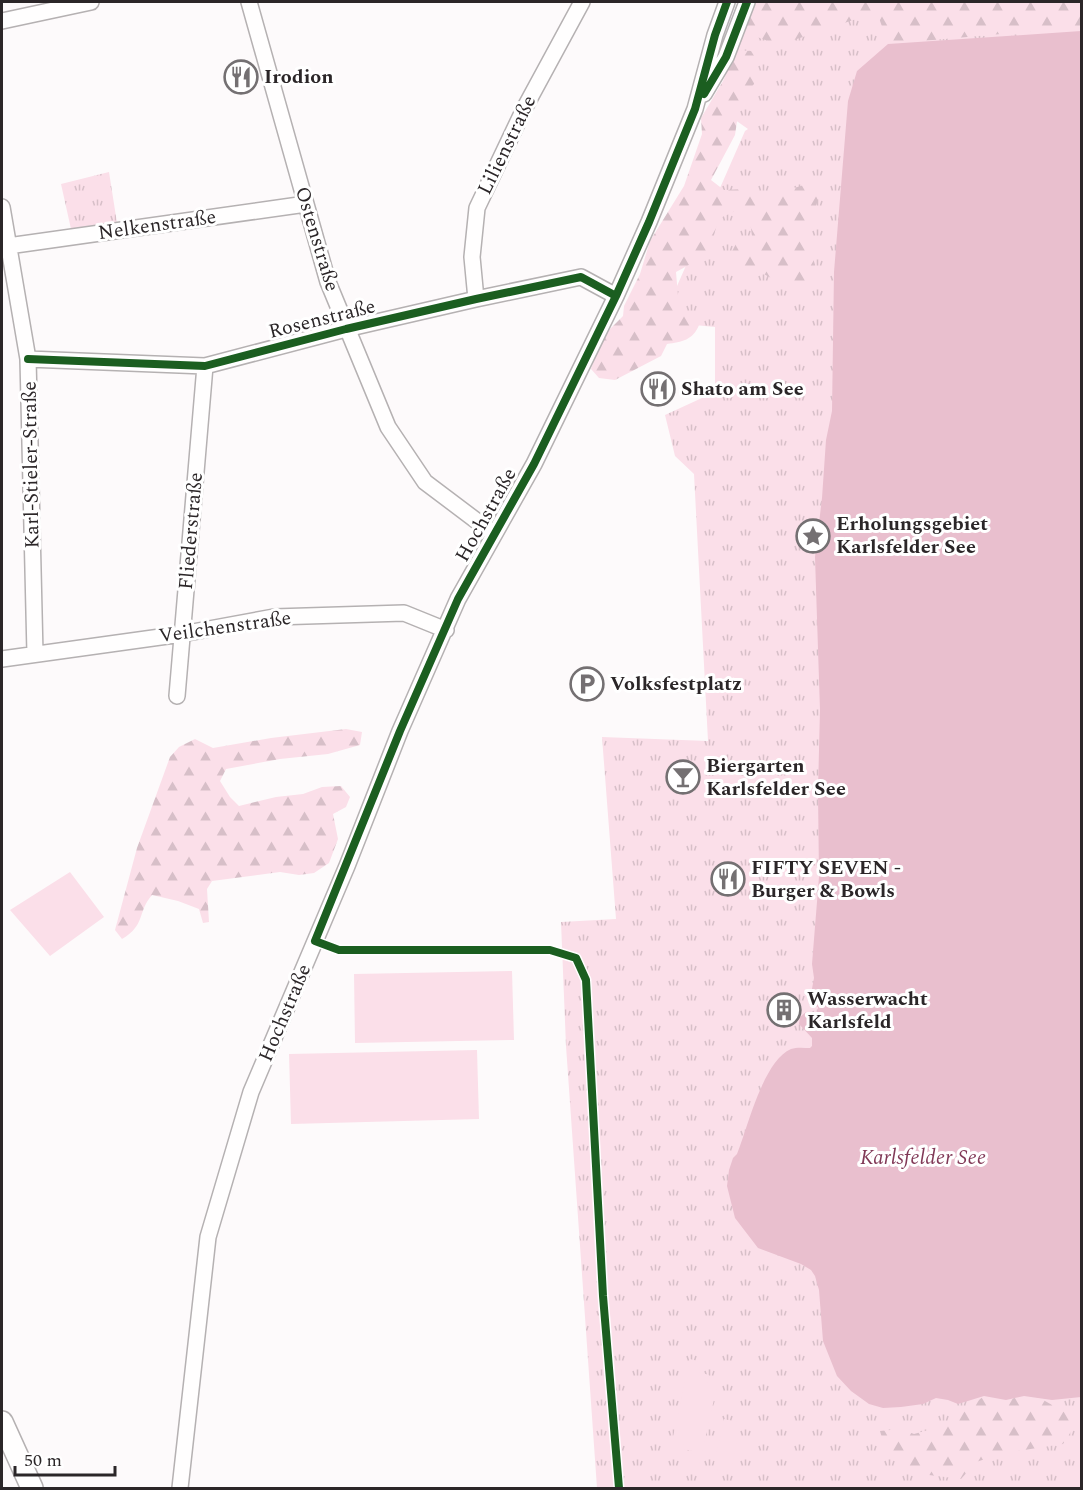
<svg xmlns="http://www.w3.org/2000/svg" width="1083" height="1490" font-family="Spectral,serif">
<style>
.grass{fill:url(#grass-tufts)}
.forest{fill:url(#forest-firs)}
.garden{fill:#fbdfe9}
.water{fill:#e9bfce}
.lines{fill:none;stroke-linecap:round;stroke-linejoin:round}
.street-casing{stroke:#b5b1b2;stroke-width:18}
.secondary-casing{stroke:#b5b1b2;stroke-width:24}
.street{stroke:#fffefe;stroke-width:15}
.secondary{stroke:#fffefe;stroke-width:21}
.cycleway-casing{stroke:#fff;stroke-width:11}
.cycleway{stroke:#1b5e20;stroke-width:8}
.labels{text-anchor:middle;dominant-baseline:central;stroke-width:6;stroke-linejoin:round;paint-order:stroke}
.poi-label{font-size:20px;font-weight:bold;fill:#2b2628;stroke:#fff;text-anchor:start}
.street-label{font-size:20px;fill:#2b2628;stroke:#fff}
.water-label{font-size:21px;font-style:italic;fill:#813957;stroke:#fff}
</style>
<defs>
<pattern id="grass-tufts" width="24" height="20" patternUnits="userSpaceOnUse" patternTransform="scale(1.5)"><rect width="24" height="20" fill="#fbdfe9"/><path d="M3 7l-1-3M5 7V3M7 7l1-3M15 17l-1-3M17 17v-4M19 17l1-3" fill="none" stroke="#d7bfc8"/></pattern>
<pattern id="forest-firs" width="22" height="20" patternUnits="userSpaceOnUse" patternTransform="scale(1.5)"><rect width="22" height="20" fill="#fbdfe9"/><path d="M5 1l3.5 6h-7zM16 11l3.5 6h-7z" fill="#d7bfc8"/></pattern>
</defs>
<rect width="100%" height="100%" fill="#fdfafb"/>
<path class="grass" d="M756 2H1081V1488H597L566 1046 561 922 616 919 602 737 708 741 694 474 675 456 665 415 715 392V327L684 324 663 318 745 131 748 129 714 105Z
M109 172 117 223 71 229 61 184Z"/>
<path class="forest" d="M756 2H1081V27L888 44 877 12 779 45 743 32Z
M736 50 751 51 756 59 754 84 740 101 735 135 711 180 724 190 745 189 761 193 788 190 807 184 816 190 818 200 805 238C815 259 818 267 807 288L782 284 755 269 738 267 729 257 737 242 752 236 750 221 735 211 718 219C710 255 707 255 676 272L679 308 687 312 699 325C693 340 682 342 667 344L661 356 615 380 599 378 591 369 599 344 610 329 623 316 624 306 640 274 650 241 684 186 702 134 701 118 723 81Z
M346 729 362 732 360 745 328 754 280 759 226 769 220 781 230 797 239 806 276 797 303 794 322 787 341 786 350 797 346 807 333 814 338 839 329 863 314 873 299 875 280 872 212 881 207 889 209 922 203 923 199 909 178 901 152 895C137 912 146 925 122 939L115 930 137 848 170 757 179 747 195 739 213 748 271 738Z
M984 1396 1006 1400 1024 1396 1038 1397 1068 1414 1072 1430 1063 1444 1004 1453 976 1462 961 1479 905 1472 884 1445 880 1431 901 1429 914 1434 932 1429 961 1414Z"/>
<path class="garden" d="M70 872 104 917 50 956 10 910Z
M512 971 514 1040 355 1043 354 974Z
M477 1050 479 1119 291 1124 289 1054Z
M690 1359 701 1362 699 1372 709 1375 707 1384 717 1386 699 1466 689 1464 692 1451 683 1449 685 1439 673 1437Z
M724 1419 741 1423 731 1473 713 1469Z"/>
<path class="water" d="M1081 31V1397L1052 1400 1024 1396 1006 1400 984 1396 958 1404 948 1400 936 1398 923 1404 901 1407 883 1408 869 1404 851 1391 837 1376 823 1341 819 1290 815 1276 811 1270 801 1264 758 1248 735 1218 727 1186 729 1170 733 1158 737 1154C748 1127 763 1061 791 1049 797 1047 804 1048 810 1048L812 1046V1038L799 1024 800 1017 806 1012 817 1013 818 1007 809 1005 814 978 812 964 819 877 818 791 820 710 815 557 822 498 826 440 832 411 834 272 848 101 857 71 888 44Z"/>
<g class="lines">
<defs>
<path id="street" d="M249 2 328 282 388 427 425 482 494 534
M2 21 91 2
M704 94 726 57 747 2
M2 207 28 359 35 654
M8 246 306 204
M476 299 472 257 477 208 524 109 582 2
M28 359 205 366 346 329 476 299 581 277 616 296
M2 659 182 634 274 617 404 613 446 630
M177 696 205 366
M180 1488 208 1237 251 1092 347 866 400 731 458 599 534 464 616 296 649 222 695 109 715 35 727 2"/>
<path id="secondary" d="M2 1422 32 1488"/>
</defs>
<use href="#street" class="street-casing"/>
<use href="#secondary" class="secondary-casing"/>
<use href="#street" class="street"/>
<use href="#secondary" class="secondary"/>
<defs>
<path id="cycleway" d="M704 94 726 57 747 2
M28 359 205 366 346 329 476 299 581 277 616 296
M619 1488 603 1296 586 980 576 958 550 950H339L315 941 400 731 458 599 534 464 616 296 649 222 695 109 715 35 727 2"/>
</defs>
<use href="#cycleway" class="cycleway-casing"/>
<use href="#cycleway" class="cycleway"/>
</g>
<defs>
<symbol id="restaurant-ring" viewBox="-11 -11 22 22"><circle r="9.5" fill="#fff" stroke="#747072" stroke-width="1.5"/><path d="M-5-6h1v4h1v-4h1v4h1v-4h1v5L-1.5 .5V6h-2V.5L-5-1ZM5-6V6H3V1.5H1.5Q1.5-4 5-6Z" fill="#747072"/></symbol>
<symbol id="sight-ring" viewBox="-11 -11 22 22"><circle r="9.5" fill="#fff" stroke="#747072" stroke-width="1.5"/><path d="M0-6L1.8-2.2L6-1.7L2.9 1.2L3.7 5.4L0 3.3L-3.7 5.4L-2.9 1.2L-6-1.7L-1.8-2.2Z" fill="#747072"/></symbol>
<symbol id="parking-ring" viewBox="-11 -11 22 22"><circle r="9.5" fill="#fff" stroke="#747072" stroke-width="1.5"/><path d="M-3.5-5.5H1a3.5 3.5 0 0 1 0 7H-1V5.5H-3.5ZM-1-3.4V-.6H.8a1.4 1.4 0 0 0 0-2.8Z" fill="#747072"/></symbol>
<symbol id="bar-ring" viewBox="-11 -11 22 22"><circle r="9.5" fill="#fff" stroke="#747072" stroke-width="1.5"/><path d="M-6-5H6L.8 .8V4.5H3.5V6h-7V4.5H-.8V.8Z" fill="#747072"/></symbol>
<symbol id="building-ring" viewBox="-11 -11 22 22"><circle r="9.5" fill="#fff" stroke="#747072" stroke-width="1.5"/><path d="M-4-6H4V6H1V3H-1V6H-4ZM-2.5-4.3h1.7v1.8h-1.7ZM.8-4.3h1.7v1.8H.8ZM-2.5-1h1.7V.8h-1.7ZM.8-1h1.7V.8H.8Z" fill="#747072"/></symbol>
</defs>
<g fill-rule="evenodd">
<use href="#restaurant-ring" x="222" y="58" width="38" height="38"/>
<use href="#restaurant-ring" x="639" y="370" width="38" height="38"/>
<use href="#sight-ring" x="794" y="517" width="38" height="38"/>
<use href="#parking-ring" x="568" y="665" width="38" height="38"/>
<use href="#bar-ring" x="664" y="758" width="38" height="38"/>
<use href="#restaurant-ring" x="709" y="860" width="38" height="38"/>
<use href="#building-ring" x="765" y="991" width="38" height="38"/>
</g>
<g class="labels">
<g class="poi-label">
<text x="264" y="77">Irodion</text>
<text x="681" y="389">Shato am See</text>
<text x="836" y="524">Erholungsgebiet<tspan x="836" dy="23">Karlsfelder See</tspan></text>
<text x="610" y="684">Volksfestplatz</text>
<text x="706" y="766">Biergarten<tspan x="706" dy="23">Karlsfelder See</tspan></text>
<text x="751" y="868">FIFTY SEVEN -<tspan x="751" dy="23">Burger &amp; Bowls</tspan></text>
<text x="807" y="999">Wasserwacht<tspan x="807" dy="23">Karlsfeld</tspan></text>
</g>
<g class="street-label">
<text transform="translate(507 145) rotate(-64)">Lilienstraße</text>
<text transform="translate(157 225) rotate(-8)">Nelkenstraße</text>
<text transform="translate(317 239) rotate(73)">Ostenstraße</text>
<text transform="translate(322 319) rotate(-14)">Rosenstraße</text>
<text transform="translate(31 465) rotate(-91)">Karl-Stieler-Straße</text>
<text transform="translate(486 515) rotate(-61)">Hochstraße</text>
<text transform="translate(191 531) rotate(-85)">Fliederstraße</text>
<text transform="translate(225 627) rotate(-8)">Veilchenstraße</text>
<text transform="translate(285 1013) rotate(-67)">Hochstraße</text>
</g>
<g class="water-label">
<text x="923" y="1158">Karlsfelder See</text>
</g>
</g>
<rect width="1083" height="1490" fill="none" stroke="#2b2628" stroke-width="6"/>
<path d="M15 1466v9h100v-9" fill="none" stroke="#2b2628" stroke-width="3"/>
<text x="24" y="1466" font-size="18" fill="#2b2628" stroke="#ffffff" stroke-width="4.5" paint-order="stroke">50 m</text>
</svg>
